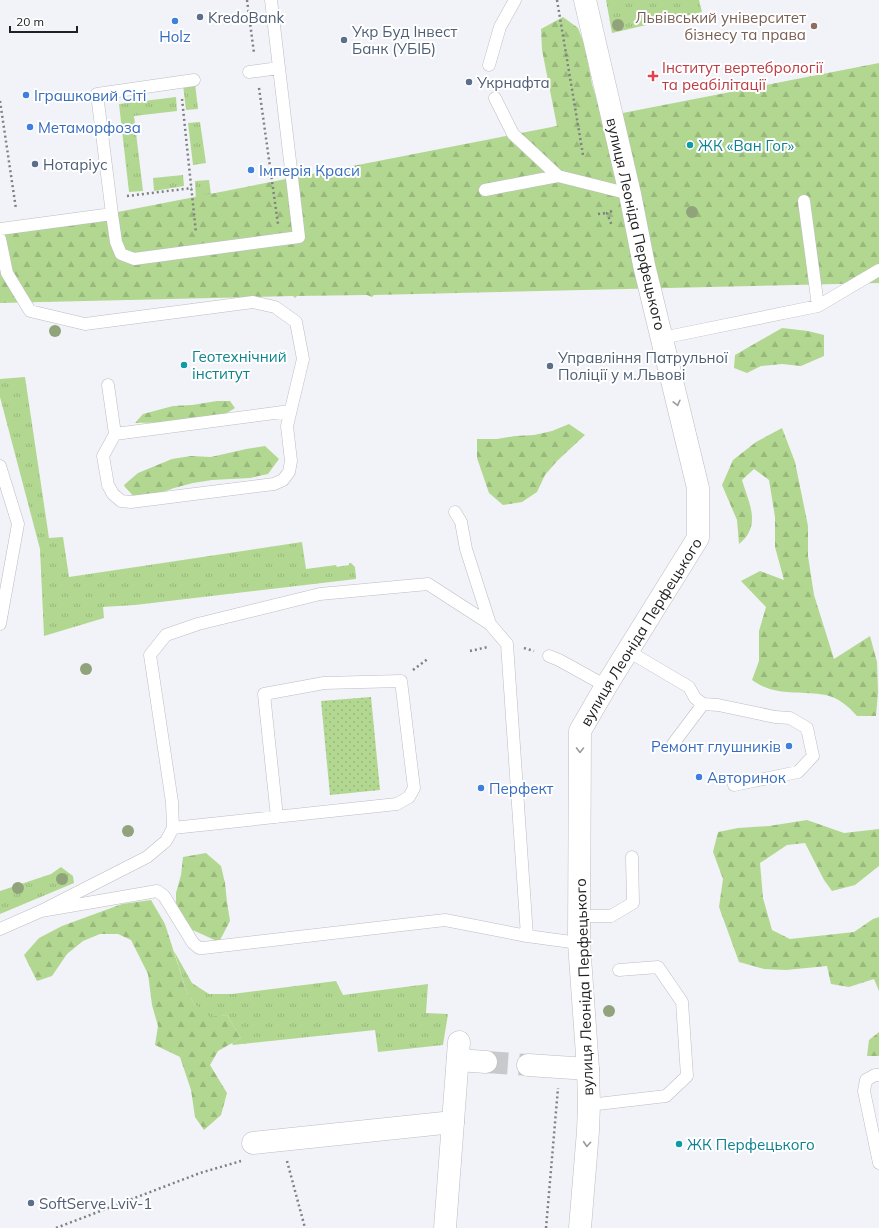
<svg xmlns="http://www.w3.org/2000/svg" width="879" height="1228" font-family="Mulish,sans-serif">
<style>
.grass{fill:url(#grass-tufts)}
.forest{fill:url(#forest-firs)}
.park{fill:url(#park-dots)}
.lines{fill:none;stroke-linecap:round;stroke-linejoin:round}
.street-tunnel{stroke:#c8c9cd;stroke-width:22;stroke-dasharray:22 11;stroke-linecap:butt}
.lane-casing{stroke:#bcbdc1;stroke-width:13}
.street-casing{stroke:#bcbdc1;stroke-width:23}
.path{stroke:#7f8083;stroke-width:2.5;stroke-dasharray:2 3;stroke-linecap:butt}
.lane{stroke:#fff;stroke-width:12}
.street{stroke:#fff;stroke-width:22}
.tree{fill:#90a37b}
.oneway{stroke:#9b9b9c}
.service-dot{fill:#5c6f8a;stroke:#fff;stroke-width:1.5}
.shop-dot{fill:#3f7fe0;stroke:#fff;stroke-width:1.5}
.education-dot{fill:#8d6e63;stroke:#fff;stroke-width:1.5}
.health-dot{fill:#e0444e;stroke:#fff;stroke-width:1.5}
.culture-dot{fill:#0f9aa8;stroke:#fff;stroke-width:1.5}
.labels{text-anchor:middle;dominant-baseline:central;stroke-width:4;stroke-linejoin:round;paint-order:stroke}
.service-label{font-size:15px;fill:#4e5e75;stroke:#fff;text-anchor:start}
.education-label{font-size:15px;fill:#785e54;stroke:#fff;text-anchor:end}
.shop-label{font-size:15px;fill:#366cbe;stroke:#fff;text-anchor:start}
.health-label{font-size:15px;fill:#be3a42;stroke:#fff;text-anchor:start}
.culture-label{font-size:15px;fill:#0d838f;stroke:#fff;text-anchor:start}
.street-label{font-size:15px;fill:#212123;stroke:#fff}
</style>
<defs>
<pattern id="grass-tufts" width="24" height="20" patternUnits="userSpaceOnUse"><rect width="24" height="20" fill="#b2d790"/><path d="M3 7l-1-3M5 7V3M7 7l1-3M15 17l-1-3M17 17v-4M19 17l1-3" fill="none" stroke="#99b87c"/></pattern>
<pattern id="forest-firs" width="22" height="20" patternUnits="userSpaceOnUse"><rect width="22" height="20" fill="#b2d790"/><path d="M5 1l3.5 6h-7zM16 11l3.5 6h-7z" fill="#99b87c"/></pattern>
<pattern id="park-dots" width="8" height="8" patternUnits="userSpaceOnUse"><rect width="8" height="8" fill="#b2d790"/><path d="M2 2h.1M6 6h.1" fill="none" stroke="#99b87c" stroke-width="1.8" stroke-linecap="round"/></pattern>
</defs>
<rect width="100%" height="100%" fill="#f2f3f8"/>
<path class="grass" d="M606 0H699L702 12 612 33Z
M195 83 198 109 186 110 183 85Z
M176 97 177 111 134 116 143 191 129 192 119 104Z
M200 122 206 163 193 165 188 123Z
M183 175 184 186 154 191 153 178Z
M209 180 212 202 196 203 195 181Z
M25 377 49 538 63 537 69 577 302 542 306 569 336 565 337 567 349 565V563H351L355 567 356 579 135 605 103 607 104 618 44 636 40 549 0 397V379Z
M61 867 73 876 74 883 0 914V891L51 874Z
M174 951 192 983 209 994H232L336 981 343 995 428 984 426 1013 448 1014 443 1045 378 1052 375 1030 233 1045 232 1043 241 1038 227 1015 210 1018 194 1004 186 990Z"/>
<path class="forest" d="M563 17 578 28 585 46 592 84 602 117 879 63V283L374 295 372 297 367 295 297 296 295 298 293 296 0 303V235L557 126 542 50 541 29Z
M782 328 808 331 824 335V356L801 366 782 364 761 366 747 373 734 368 735 355Z
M217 401H230L235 408C228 412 219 419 210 421 186 426 160 422 135 423L143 414 173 406 192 405Z
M569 424 585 435 557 461 545 475 537 492 522 502 503 505 489 493 477 458V439H497L515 436 534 435 552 431Z
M782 428 795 462 808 526V556L814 595 834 659 870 636 877 662 878 692 876 716H857C849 707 839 698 826 695 801 690 775 697 752 680L759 661V631L766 607 741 581 760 571 784 580 775 547V517L769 480 754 469 742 480C749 504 762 525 739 544L737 520 722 485 733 460 756 442Z
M265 446 279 459 268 474 250 478 212 480 193 483 174 488 138 501 125 487 124 485 138 473 172 459 191 456 211 457 246 449Z
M807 820 844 833 879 829V866L855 885 832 891 824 880 805 843 787 845 760 863 763 898 772 930 790 939 854 932 873 919 879 917V991L874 979 849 987 831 984 827 966 786 970 764 969 739 962 719 907 723 879 713 852 718 832 738 828 769 826Z
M206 853 221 866 225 883 227 902 230 921 219 942 186 927 176 912V893L181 875 183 857Z
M151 900 165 924 186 990 194 1004 210 1017 227 1015 241 1038 218 1051 210 1065 227 1093 221 1115 204 1130 195 1117 191 1090 180 1057 155 1045 158 1026 152 1005 148 974 131 940 118 934H100L83 941 67 954 52 976 37 981 24 955 39 938 62 926 122 904Z
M879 1032V1056H867L869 1040Z"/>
<path class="park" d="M371 697 380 790 330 795 321 701Z"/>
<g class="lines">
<path class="street-tunnel" d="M486 1062 528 1065"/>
<defs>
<path id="lane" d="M489 65 500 27 515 0
M249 72 279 68
M495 98 513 134 558 176 630 194
M485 190 558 176
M804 201 818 306
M112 214 97 94 194 80
M0 229 112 214 116 242 121 254 134 259 299 237 271 0
M0 239 7 273 30 311 85 324 253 302 275 307 296 322 303 359 287 426 291 461 289 472 283 480 274 484 131 502 121 501 113 494 108 485 103 456 115 434 290 411
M662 338 818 306 879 270
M108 385 115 434
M0 466 18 524 0 624
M455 512 461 522 466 549 490 624
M628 651 689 687 695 698 703 704 718 705 775 717 790 718 807 728 813 756 798 772 734 785
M549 656 559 660 606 686
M673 744 703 704
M173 828 172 802 150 655 166 635 198 624 320 594 428 584 490 624 507 644 527 936 579 943
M173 828 397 804 409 797 414 788 401 681 324 683 264 694 277 817
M41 911 157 891 164 896 193 943 199 948H203L445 920 527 936
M579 916H611L633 903 632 857
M0 929 41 911 147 857 166 841 173 828
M879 1075H875L866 1080 864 1091 879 1163
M589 1105 666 1096 687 1076 682 1002 658 967 619 970"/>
<g id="street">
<path d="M458 1060 486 1062"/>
<path d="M528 1065 588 1069"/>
<path d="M253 1143 453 1122"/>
<path d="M445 1228 459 1042"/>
<path id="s1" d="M580 1228 588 1131 589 1105 588 1069 579 943 580 731 606 686 698 538V488L644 265 630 194 585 0"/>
</g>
</defs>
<use href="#lane" class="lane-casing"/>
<use href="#street" class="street-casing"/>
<path class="path" d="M247 0 254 53
M557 0 583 155
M259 88 278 224
M182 99 196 233
M0 101 16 209
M127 196 192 188
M612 211 607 213 612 226
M598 214 607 213
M524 648 534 651
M470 651 488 647
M413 670 429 658
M287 1161 305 1228
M56 1228 200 1173 241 1161
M546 1228 558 1088"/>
<use href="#lane" class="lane"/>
<use href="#street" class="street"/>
</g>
<g class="tree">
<circle cx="618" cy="25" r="6"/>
<circle cx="692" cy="212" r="6"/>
<circle cx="55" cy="331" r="6"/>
<circle cx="86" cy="669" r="6"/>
<circle cx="128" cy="831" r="6"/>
<circle cx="62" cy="879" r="6"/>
<circle cx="18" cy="888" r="6"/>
<circle cx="609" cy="1011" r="6"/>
</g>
<defs><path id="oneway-chevron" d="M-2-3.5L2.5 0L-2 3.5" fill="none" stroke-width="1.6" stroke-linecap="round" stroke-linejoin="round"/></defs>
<g class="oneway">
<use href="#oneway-chevron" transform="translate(677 403) rotate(76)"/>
<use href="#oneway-chevron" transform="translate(580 750) rotate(91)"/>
<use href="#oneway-chevron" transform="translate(587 1144) rotate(95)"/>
</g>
<g class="service-dot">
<circle cx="200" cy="17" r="4"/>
<circle cx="344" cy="40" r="4"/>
<circle cx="469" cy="82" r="4"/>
<circle cx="35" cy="164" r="4"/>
<circle cx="550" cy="366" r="4"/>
<circle cx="31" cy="1203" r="4"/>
</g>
<g class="shop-dot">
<circle cx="175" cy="21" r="4"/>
<circle cx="26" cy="95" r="4"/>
<circle cx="30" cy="127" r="4"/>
<circle cx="251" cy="170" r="4"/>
<circle cx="789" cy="746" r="4"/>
<circle cx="699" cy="777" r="4"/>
<circle cx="481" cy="788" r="4"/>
</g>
<circle class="education-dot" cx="814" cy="26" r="4"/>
<path class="health-dot" d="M651 70h4v4h4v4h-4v4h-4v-4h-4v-4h4z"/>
<g class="culture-dot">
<circle cx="690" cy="145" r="4"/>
<circle cx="184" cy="365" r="4"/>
<circle cx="679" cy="1144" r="4"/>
</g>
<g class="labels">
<g class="service-label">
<text x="208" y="17">KredoBank</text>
<text x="352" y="31">Укр Буд Інвест<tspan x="352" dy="17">Банк (УБІБ)</tspan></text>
<text x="477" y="82">Укрнафта</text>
<text x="43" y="164">Нотаріус</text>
<text x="558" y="357">Управління Патрульної<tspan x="558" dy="17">Поліції у м.Львові</tspan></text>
<text x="39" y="1203">SoftServe Lviv-1</text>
</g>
<g class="education-label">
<text x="806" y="17">Львівський університет<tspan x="806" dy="17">бізнесу та права</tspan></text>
</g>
<g class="shop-label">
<text x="175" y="36" text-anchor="middle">Holz</text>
<text x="34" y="95">Іграшковий Сіті</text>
<text x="38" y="127">Метаморфоза</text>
<text x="259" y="170">Імперія Краси</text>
<text x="781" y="746" text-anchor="end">Ремонт глушників</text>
<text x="707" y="777">Авторинок</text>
<text x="489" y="788">Перфект</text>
</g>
<g class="health-label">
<text x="662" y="67">Інститут вертебрології<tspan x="662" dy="17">та реабілітації</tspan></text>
</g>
<g class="culture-label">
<text x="698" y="145">ЖК «Ван Гог»</text>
<text x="192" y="356">Геотехнічний<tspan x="192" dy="17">інститут</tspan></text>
<text x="687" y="1144">ЖК Перфецького</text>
</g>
<g class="street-label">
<text transform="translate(636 224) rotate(77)">вулиця Леоніда Перфецького</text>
<text stroke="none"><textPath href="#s1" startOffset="614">вулиця Леоніда Перфецького</textPath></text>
<text transform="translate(584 987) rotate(-92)">вулиця Леоніда Перфецького</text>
</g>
</g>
<path d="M10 26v6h67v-6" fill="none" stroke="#212123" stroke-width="2"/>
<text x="16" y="26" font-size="12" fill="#212123" stroke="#ffffff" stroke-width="3" paint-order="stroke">20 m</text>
</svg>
